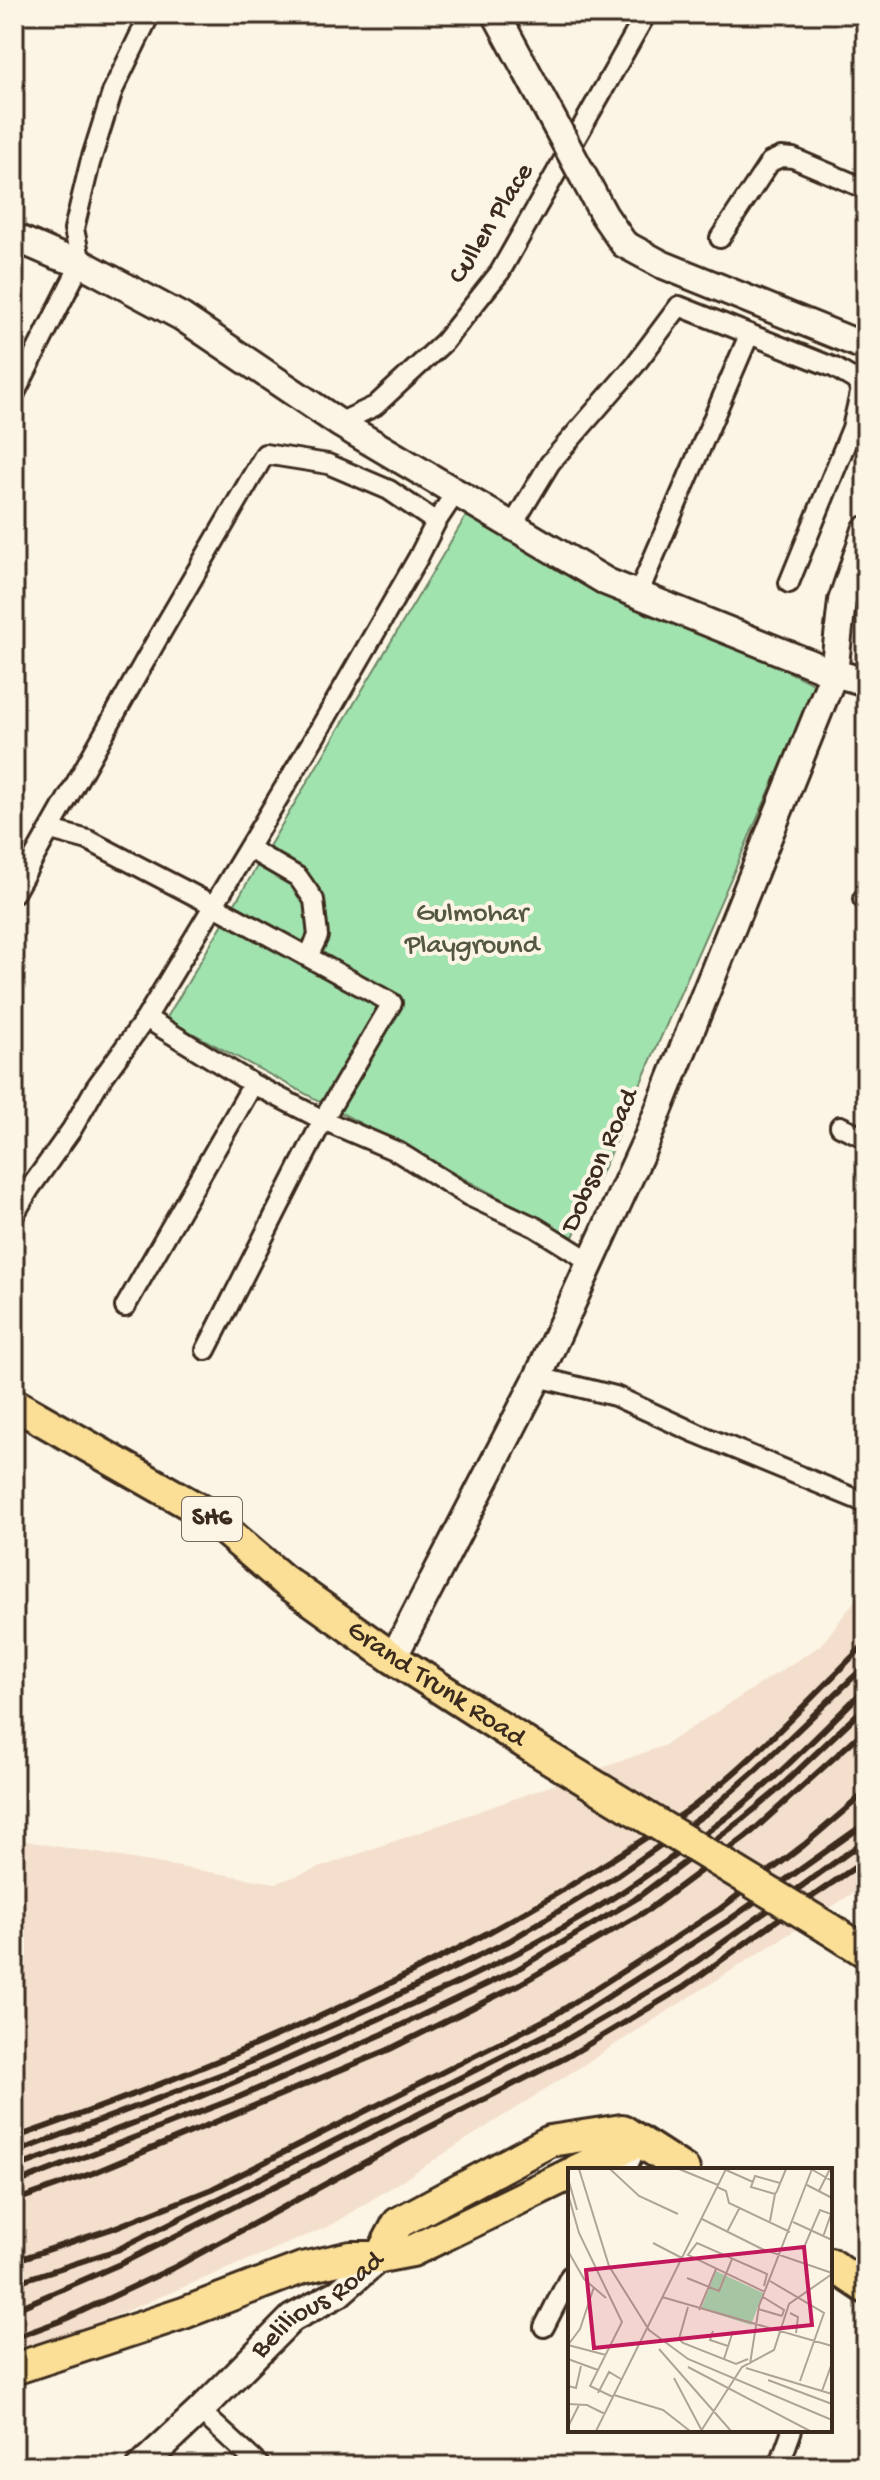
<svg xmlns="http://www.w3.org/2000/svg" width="880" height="2480" font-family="'Gochi Hand',sans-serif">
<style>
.built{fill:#f4dfcd}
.green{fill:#a1e3ae;stroke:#6e8666;stroke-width:2}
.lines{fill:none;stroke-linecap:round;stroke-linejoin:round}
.street-casing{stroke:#3b2a1e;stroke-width:24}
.secondary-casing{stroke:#3b2a1e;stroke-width:32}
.primary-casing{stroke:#3b2a1e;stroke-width:36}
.street{stroke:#fcf5e5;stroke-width:18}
.secondary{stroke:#fcf5e5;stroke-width:26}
.primary{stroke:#fbdf96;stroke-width:30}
.rail{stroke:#3b2a1e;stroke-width:6}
.secondary-bridge-casing{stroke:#3b2a1e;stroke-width:32;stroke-linecap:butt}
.primary-bridge-casing{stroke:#3b2a1e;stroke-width:36;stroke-linecap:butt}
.secondary-bridge{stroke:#fcf5e5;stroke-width:26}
.primary-bridge{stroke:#fbdf96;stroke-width:30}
.labels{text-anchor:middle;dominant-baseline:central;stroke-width:8;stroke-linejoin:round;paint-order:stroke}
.shield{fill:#fcf5e5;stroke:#75675a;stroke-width:2}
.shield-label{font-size:26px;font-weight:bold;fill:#3b2a1e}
.street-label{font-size:28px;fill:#3b2a1e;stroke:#fcf5e5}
.park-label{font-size:28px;fill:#545842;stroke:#fcf5e5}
.inset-road{fill:none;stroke:#afa495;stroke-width:2}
.view{fill:#c2185b;fill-opacity:0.15;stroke:#c2185b;stroke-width:4}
.inset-edge{fill:none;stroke:#3b2a1e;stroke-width:4}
</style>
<rect width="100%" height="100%" fill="#fcf5e5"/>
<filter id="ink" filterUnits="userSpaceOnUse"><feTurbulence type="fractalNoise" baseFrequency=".0125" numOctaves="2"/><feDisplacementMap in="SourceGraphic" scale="16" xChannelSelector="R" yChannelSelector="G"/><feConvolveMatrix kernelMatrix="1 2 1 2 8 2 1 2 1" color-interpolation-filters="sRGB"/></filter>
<g filter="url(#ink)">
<path class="built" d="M866 1586V1885L332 2225 14 2358V1839L276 1883 663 1746 821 1645Z"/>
<path class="green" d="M466 516 816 685 573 1237 166 1019Z"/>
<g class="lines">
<defs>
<path id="street" d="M720 238 770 162 781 157 793 158 866 189
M14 395 81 263 74 229 90 163 113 90 150 14
M339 423 375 406 444 342 500 272 646 14
M512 526 550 463 634 366 679 306 835 368 855 380 861 389 852 428 789 583
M638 594 749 335
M51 830 88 840 213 905 392 1003 323 1120 206 1350
M248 848 298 877 314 900 318 936 308 957
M14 893 159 636 265 454 328 464 389 490 436 522
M863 899 866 901
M146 1018 253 1084 323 1120 398 1152 469 1196 535 1227 591 1262
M840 1126 866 1138
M14 1215 30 1188 72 1129 96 1087 146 1018 319 730 418 558 436 522 456 492
M125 1307 253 1084
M538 1377 615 1396 696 1433 866 1503
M626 2170 639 2141
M544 2327 570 2276
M200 2411 260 2466
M779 2466 792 2430"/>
<g id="secondary">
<path d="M14 237 58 256 81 263 182 317 339 423 607 582 834 673 866 682"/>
<path d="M661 264 866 347"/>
<path d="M393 1658 538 1377 647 1139 834 673 842 601 866 530"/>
<path id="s1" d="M141 2466 200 2411 292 2318 339 2293 380 2257"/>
</g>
<g id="primary">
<path id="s2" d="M14 1404 205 1513 282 1579 393 1658 533 1748"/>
<path d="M828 1928 866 1952"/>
<path d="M577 2170 639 2141"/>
<path d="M380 2257 398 2223 550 2141 622 2130 684 2170"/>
<path d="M830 2264 866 2288"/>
<path d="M14 2369 184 2313 302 2268 351 2257H380L412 2251 570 2174"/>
</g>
</defs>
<use href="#street" class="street-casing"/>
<use href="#secondary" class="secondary-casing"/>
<use href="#primary" class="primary-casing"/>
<use href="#street" class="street"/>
<use href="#secondary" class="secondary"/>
<use href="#primary" class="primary"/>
<path class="rail" d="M14 2138C201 2073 387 1994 558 1893 589 1874 620 1855 650 1835 665 1825 681 1816 695 1805 757 1757 811 1698 866 1643
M14 2153 230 2071 373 2007 509 1941 612 1879 708 1812 756 1770 866 1665
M14 2168C117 2131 218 2091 317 2046 421 2001 531 1952 625 1890 657 1869 688 1846 719 1823 772 1784 819 1734 866 1688
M14 2184 239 2097 383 2034 516 1970 634 1900 739 1822 774 1793 866 1706
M14 2201 93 2173 388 2050 520 1984 648 1910 746 1837 866 1729
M14 2261 111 2229 212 2189 553 2016 720 1909 804 1845 866 1792
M14 2283 117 2250 559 2028 729 1920 866 1823
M14 2310 120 2264 564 2041 679 1974 866 1840
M14 2338 63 2320 175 2267 418 2133 567 2057 684 1987 776 1921 866 1860"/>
<defs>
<path id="secondary-bridge" d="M496 14 604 215 624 244 661 264"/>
<path id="primary-bridge" d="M533 1748 828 1928"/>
</defs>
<use href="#secondary-bridge" class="secondary-bridge-casing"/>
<use href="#primary-bridge" class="primary-bridge-casing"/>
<use href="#secondary-bridge" class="secondary-bridge"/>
<use href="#primary-bridge" class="primary-bridge"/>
</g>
</g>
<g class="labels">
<rect class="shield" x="182" y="1497" width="60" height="44" rx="6"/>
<g class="shield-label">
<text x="212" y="1519">SH6</text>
</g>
<g class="street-label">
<text transform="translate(492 224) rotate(-58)">Cullen Place</text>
<text transform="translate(601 1161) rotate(-66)">Dobson Road</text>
<text stroke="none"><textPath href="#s2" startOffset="508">Grand Trunk Road</textPath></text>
<text stroke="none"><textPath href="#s1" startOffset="240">Belilious Road</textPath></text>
</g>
<g class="park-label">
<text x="472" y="914">Gulmohar<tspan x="472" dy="32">Playground</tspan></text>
</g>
</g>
<g transform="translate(568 2168)">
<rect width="264" height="264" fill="#fcf5e5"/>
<path d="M148 103 195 125 183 157 133 141Z" fill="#a1e3ae"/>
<path class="inset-road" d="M11 1 41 98 81 162 120 191 264 252M42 1 71 28 110 46M111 1 150 17M243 1 264 13M158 2 185 14M0 10 9 42M212 15 187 8 183 19 207 26 209 23 218 1M239 17 264 30M149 19 158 23 161 35 222 64M251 23 262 1M0 26 11 65 54 154 22 218 45 229M134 51 194 81 264 105M202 53 207 26M225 54 264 72M159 64 172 39M85 75 114 90M237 77 252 42 263 46 255 69M0 83 16 111 38 130M119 110 151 123 164 91M202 113 256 145 232 213M196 118 199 106 129 75 120 87 197 124M94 129 264 178M195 129 216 142 214 148M120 139 111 171 115 175 168 196 180 191M190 141 214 148M131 142 148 101M222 145 230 149 228 165M145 163 142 172 160 178M0 177 12 161 26 119M0 177 38 187M91 181 163 263M0 191 30 202M156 191 165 163M182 196 191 138 244 1M120 199 242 263M178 200 264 226M106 210 134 263M200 212 264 236M0 218 8 220 13 198M254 223 264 195M30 225 41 204 53 211M46 227 95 242 122 263M0 236 19 237 37 246M0 259 11 237M28 263 158 1M133 263 174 199 206 182 221 136 264 106"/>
<path class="view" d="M236 79 244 157 26 180 18 102Z"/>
<rect width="264" height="264" class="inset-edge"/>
</g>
<rect width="880" height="2480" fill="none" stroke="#fcf5e5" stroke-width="48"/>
<rect x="24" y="24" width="832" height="2432" fill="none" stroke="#3b2a1e" stroke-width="3" filter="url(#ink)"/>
</svg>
